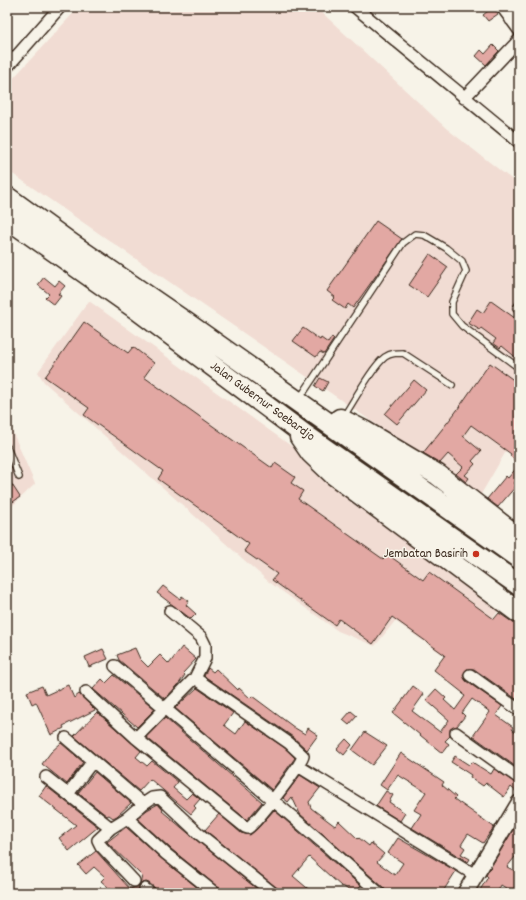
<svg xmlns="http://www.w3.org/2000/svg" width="526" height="900" font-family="Dekko,sans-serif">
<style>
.built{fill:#f1dcd3}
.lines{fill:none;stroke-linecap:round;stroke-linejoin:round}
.stream{stroke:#70899d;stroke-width:2.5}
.building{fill:#e2a8a3;stroke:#3b2a1e}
.lane-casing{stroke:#3b2a1e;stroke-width:8}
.street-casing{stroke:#3b2a1e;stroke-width:14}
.secondary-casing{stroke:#3b2a1e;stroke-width:18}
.highway-casing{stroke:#3b2a1e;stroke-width:23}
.lane{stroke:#f7f3e8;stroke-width:5.5}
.street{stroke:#f7f3e8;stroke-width:11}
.secondary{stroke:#f7f3e8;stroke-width:15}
.highway{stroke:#f7f3e8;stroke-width:20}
.poi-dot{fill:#c8321e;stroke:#f7f3e8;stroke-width:1.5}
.labels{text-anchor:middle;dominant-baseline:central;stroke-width:3;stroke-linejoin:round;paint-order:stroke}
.street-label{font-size:13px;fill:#3b2a1e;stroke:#f7f3e8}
.poi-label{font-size:13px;fill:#3b2a1e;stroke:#f7f3e8;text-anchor:end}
</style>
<rect width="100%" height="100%" fill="#f7f3e8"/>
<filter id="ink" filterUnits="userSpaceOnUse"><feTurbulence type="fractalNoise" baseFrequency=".025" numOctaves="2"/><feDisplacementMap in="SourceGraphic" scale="8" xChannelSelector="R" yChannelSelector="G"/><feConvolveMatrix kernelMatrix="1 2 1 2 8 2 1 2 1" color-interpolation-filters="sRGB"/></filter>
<g filter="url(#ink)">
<path class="built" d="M79 7H316L447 129 519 185V429L480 496 7 170V85Z
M89 301 393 519 503 604 459 666 395 621 375 646 338 631 269 582 44 382 38 372Z
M7 419 35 484 7 511Z"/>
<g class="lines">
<path class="stream" d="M258 387 519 570"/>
</g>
<path class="building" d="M493 7H495L498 14 488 21 483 15Z
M493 45 499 51 486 65 476 56 481 50 485 54Z
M376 221 402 239 353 308 348 304 345 309 332 300 335 297 327 291Z
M430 254 448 267 427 297 409 285Z
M44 277 55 286 59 281 65 286 58 294 61 296 54 305 45 298 49 294 38 285Z
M491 301 519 321V360L502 346 500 348 493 343 496 339 481 328 480 330 468 323 477 309 483 313Z
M84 322 128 353 133 347 154 363 144 377 272 468 275 463 295 477 291 483 303 491 298 499 383 559 387 554 423 580 429 572 494 619 499 613 512 622 519 624V701L474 669H467L463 675 466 681 502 706 496 715 513 727 512 729 519 735V769L473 736 490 712 472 699 462 713 465 716 457 726 450 729V736L445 741 449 744 442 753 393 713 413 686 424 694 412 711 440 732 449 720 426 700 436 689 446 698 444 700 455 710 465 696 462 694 463 693 434 670 445 655 392 617 373 644 339 619 335 625 272 580 277 574 244 551 249 544 158 479 163 471 84 415 89 408 45 377Z
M303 328 320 340 321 338 328 343 332 337 334 339 324 354 320 352 316 357 293 341Z
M490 363 519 384V464L510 456 511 454 471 425 463 436 481 451 472 461 475 464 465 475 469 478 466 482 456 474 463 467 448 454 440 463 423 453 455 413Z
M320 378 328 382 323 391 315 386Z
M414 380 426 390 397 424 385 414Z
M519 465V478L514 483 517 485 498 507 487 499 506 476 508 478Z
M7 477 20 497 7 506Z
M163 586 180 599 182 596 189 601 186 605 196 614 191 619 157 593Z
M182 647 196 659 183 673 185 675 178 685 165 699 119 660 117 655 135 648 140 659 148 667 160 655 169 664Z
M103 649 108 659 89 667 85 657Z
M208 668 213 672 216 669 238 690 239 688 250 698 252 696 295 728 305 734 308 728 318 735 307 750 293 737 204 676Z
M114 675 155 709 137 727 93 689 102 679 106 683Z
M68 685 74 698 79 694 95 710 63 726 64 728 51 735 36 702 32 704 27 692 42 686 46 695Z
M197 688 233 713 224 725 236 734 245 721 285 748 295 758 272 790 175 708Z
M351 711 357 716 349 725 343 720Z
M97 712 141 751 136 757 147 766 152 761 178 782 173 788 186 799 192 793 200 799 194 806 196 808 191 814 150 779 139 791 74 736Z
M165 718 262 802 247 820 146 737Z
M365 732 387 746 372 765 352 750Z
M346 739 352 745 344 755 337 749Z
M61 743 83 762 67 784 42 764 51 752Z
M401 753 444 782 442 785 456 797 454 799 494 827 483 843 468 834 461 845 465 848 461 854 470 859 468 862 412 828 421 814 414 810 426 792 398 775 387 790 380 785Z
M455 756 469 765 472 762 491 774 494 769 519 785V794L511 787 504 797 486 783 483 786 470 777 471 775 451 762Z
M95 772 131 803 117 816 113 818 109 815 107 816 78 793Z
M300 775 320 788 309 802 311 808 335 826 339 821 358 839 359 838 369 846 371 843 384 854 377 862 395 875 403 863 388 853 398 838 456 871 442 893 386 892 384 888 300 814 292 797 288 802 283 798Z
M46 786 98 827 69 851 59 838 76 825 39 796Z
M386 791 393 795 389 802 405 813 400 821 376 806Z
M158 804 163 810 162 811 194 838 262 893H222L219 888 171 849 137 818 147 810Z
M274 810 361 886 355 893H352L343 886 342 887 309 857 293 876 313 893H280L277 888 205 830 219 814 241 833 250 835 258 828Z
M519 820V852L507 867 519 873V893H514L501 885 497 893H484L480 890 488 877 486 875Z
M126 827 162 859 204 893H157L155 888 149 883 146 882 140 884 142 876 107 842Z
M96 851 130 889 139 886V893H115L101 881 105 877 94 867 86 874 78 865Z"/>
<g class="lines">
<defs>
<path id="lane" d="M516 308 519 304
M300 398 403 243 415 234 424 235 446 248 462 261 466 271 452 302V314L462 326 519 368
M344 416C354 401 372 367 385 357 391 353 396 353 403 353L452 385
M7 447 19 477"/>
<path id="street" d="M355 7 519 142
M502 7 519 30
M511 20 519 13
M7 67 60 7
M464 98 519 40
M115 666 322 842 379 893
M470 675 519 710
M86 692 136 738 245 827 248 828C257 822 302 764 303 756L289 743 195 678
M456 733 519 778
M66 738 143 804
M136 738 195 678 205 658V645L201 637 170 611
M298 766 475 875
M46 777 111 828
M68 794 93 761
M127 818 166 854 215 893
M134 881 101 846 98 840 111 828 127 818 143 804 152 798 160 797 198 833 273 893
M145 889 150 893"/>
<path id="secondary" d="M465 893 519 803"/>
<path id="highway" d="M7 197 73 245 188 324 519 558
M7 218 135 308 305 435 519 585
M340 419 364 431 438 475 519 538
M300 437 311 453 333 474 519 613"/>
</defs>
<use href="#lane" class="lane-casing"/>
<use href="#street" class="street-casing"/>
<use href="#secondary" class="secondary-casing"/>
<use href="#highway" class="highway-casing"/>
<use href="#lane" class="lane"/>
<use href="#street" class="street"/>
<use href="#secondary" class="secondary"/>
<use href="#highway" class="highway"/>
</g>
</g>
<circle class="poi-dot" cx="476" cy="554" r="4"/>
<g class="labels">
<g class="street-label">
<text transform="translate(262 402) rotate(36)">Jalan Gubernur Soebardjo</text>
</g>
<g class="poi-label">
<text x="468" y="554">Jembatan Basirih</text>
</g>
</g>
<rect width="526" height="900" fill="none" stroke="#f7f3e8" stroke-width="24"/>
<rect x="12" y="12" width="502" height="876" fill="none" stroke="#3b2a1e" stroke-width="1.5" filter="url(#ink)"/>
</svg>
